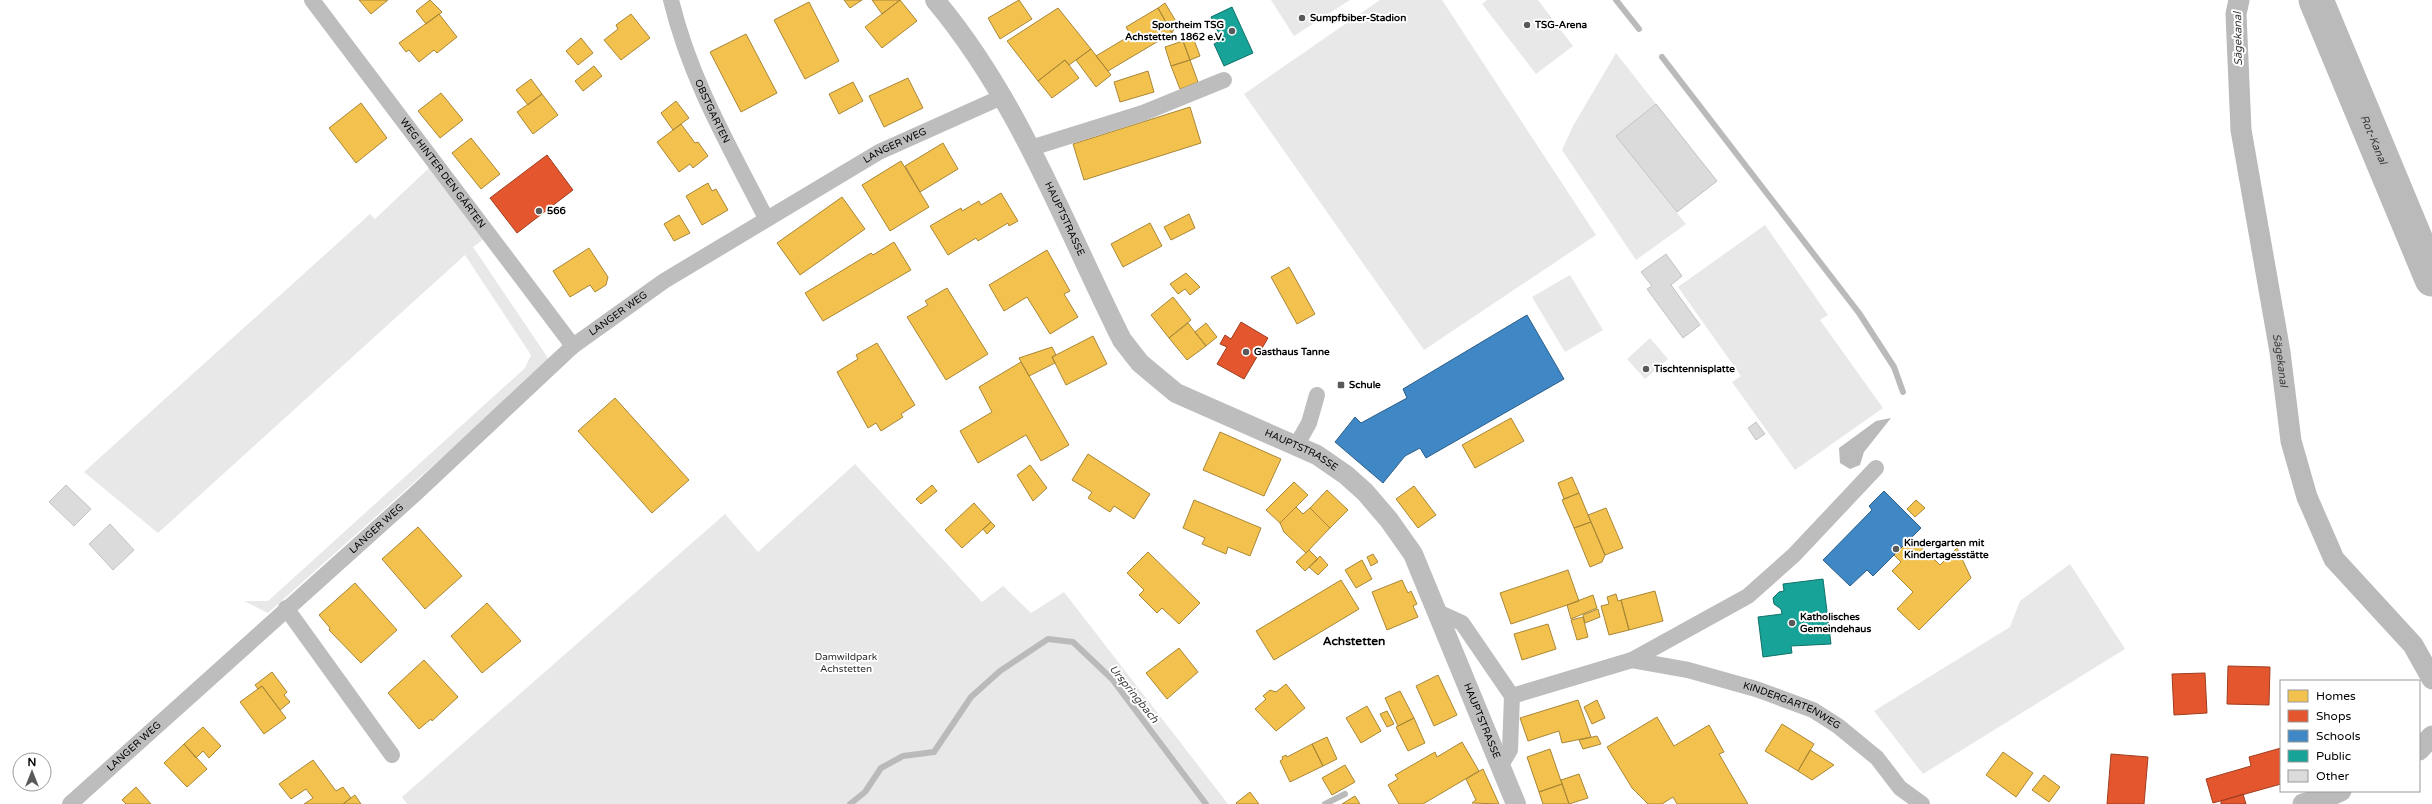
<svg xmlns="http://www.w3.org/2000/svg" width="2432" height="804" font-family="'Varela Round',sans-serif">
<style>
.green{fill:#e8e8e8}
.water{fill:#bababa}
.homes{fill:#f2c14e;stroke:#a98737}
.shops{fill:#e4572e;stroke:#a03d20}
.schools{fill:#3f88c5;stroke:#2c5f8a}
.public{fill:#17a398;stroke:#10726a}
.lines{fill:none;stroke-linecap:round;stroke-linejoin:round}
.stream{stroke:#bababa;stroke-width:6}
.canal{stroke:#bababa;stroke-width:21}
.river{stroke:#bababa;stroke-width:35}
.building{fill:#dbdbdb;stroke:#c3c3c3}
.minor{stroke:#bdbdbd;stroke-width:16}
.tertiary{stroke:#bdbdbd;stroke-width:20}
.poi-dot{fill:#595959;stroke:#fff;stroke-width:1.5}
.labels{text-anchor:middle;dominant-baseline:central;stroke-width:4;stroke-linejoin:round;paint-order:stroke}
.poi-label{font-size:10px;font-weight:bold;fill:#000;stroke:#fff;text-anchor:start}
.street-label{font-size:10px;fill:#000;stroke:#fff}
.park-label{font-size:10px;fill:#2c2c2c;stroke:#fff}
.water-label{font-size:11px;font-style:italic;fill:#3d3d3d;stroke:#fff}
.quarter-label{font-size:12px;font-weight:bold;fill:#000;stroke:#fff}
</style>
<rect width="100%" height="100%" fill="#fff"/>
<path class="green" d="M1271 0H1350L1294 36Z
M1380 0H1442L1596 235 1424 350 1244 94Z
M1487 0H1538L1573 46 1536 74 1482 4Z
M1616 53 1656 104 1616 136 1686 224 1636 260 1562 150 1573 126Z
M430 167 484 239 473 247 550 361 268 613 244 601H268L525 368 531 355 465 255 158 533 84 472 370 214 375 219Z
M1765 225 1828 315 1820 320 1883 408 1795 470 1732 382 1741 376 1678 287Z
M1570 275 1603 330 1565 352 1532 297Z
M1650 338 1668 359 1645 379 1627 359Z
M855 464 982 602 1003 586 1031 613 1064 592 1228 804H407L402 797 725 514 758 552Z
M2070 564 2125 649 1923 774 1874 711 2010 627 2020 601Z"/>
<path class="water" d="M1891 418 1864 452 1860 465 1850 469 1840 463 1839 448 1876 421Z"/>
<path class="homes" d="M359 0H388L371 14Z
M430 0 442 12 426 24 416 11Z
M844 0H862L850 8Z
M872 0H900L882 14Z
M900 0 917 21 882 48 865 27Z
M1019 0 1032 19 1000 39 988 18Z
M809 2 839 61 805 79 774 20Z
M1165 3 1177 23 1172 33 1158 8Z
M1058 8 1091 49 1069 65 1065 60 1038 81 1007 41Z
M1158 8 1172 33 1108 71 1096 56 1131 35 1126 27Z
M439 14 457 37 437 53 434 50 419 62 409 50 406 52 399 43Z
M631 14 650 38 621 60 604 40 618 29 616 25Z
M746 34 777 93 741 112 710 52Z
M1193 37 1200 56 1190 60 1183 41Z
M581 38 593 53 578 65 566 51Z
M1183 41 1190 60 1171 66 1165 47Z
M1091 49 1111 75 1096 87 1076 60Z
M1065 60 1079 78 1052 98 1038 81Z
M1190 60 1198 82 1180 89 1171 66Z
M594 66 602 76 583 91 575 81Z
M1148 71 1154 92 1120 102 1114 82Z
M908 78 923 108 884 127 869 96Z
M531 79 542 94 528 105 516 90Z
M853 82 863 101 839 114 829 94Z
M441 93 463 120 440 138 418 111Z
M542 94 558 115 533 134 517 112Z
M676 101 689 118 673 130 661 113Z
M361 103 387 138 356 163 329 128Z
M1190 107 1201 143 1084 180 1073 144Z
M681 124 695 143 698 142 708 156 693 168 690 164 679 172 657 142Z
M471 138 500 174 481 189 452 153Z
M943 143 958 169 920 192 905 166Z
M901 161 929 207 890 231 862 185Z
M708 183 712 191 716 189 728 210 702 225 686 196Z
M1001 193 1018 221 1009 226 1008 223 978 241 976 238 948 255 930 226 961 208 962 211 979 201 981 205Z
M842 197 865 229 800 275 777 243Z
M1189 214 1195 228 1171 240 1164 227Z
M679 215 690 233 674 241 664 224Z
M1150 223 1162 246 1123 267 1111 244Z
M894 242 911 270 823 321 805 293 871 253 873 255Z
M589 248 608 277 606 285 595 292 590 285 570 297 553 271Z
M1047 250 1070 291 1064 294 1078 317 1050 334 1027 297 1004 311 989 285Z
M1289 267 1315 314 1297 324 1271 277Z
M1186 273 1200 287 1190 295 1185 289 1178 294 1170 284Z
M947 288 988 354 946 380 907 317 928 305 925 301Z
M1173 297 1191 320 1169 338 1151 315Z
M1188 323 1206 346 1187 360 1169 338Z
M1206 323 1217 337 1206 346 1195 332Z
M1093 336 1107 364 1066 385 1052 357Z
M877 343 915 405 901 414 903 417 881 431 876 423 868 428 837 372 858 359 856 355Z
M1052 347 1056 355 1052 357 1055 363 1029 376 1019 358Z
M1021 362 1069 445 1041 461 1026 435 978 463 960 431 992 412 979 387Z
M615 398 689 480 652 513 578 431Z
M1511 418 1524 441 1475 468 1462 445Z
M1220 432 1281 459 1264 496 1203 470Z
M1088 454 1150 494 1134 519 1114 506 1110 512 1088 498 1092 492 1072 480Z
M1030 465 1047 488 1033 501 1017 475Z
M1572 477 1579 493 1564 499 1558 483Z
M1294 482 1308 495 1280 523 1266 510Z
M932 485 937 491 921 504 916 499Z
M1414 486 1436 515 1418 528 1396 499Z
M1327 490 1348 510 1330 528 1310 508Z
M1579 493 1591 522 1574 528 1562 500Z
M1194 500 1261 528 1250 556 1228 547 1226 554 1202 544 1205 538 1183 528Z
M1916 500 1925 508 1915 517 1907 509Z
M974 503 991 522 962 548 945 530Z
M1296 507 1303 514 1310 508 1330 528 1306 553 1284 532 1280 523Z
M1606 508 1623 548 1605 555 1588 515Z
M991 522 995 526 987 534 983 529Z
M1591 522 1605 555 1602 562 1590 567 1574 528Z
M418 527 462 576 425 609 382 559Z
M1909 540 1916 547 1919 545 1940 565 1957 548 1971 578 1919 630 1897 609 1913 592 1892 571 1901 562 1894 555Z
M1309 550 1318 559 1305 571 1296 562Z
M1148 552 1200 603 1179 624 1162 608 1157 613 1139 595 1144 590 1127 573Z
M1373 554 1378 562 1371 566 1367 557Z
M1320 556 1328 565 1318 575 1309 567Z
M1362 560 1372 579 1356 588 1345 570Z
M1568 570 1579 601 1511 624 1500 593Z
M1341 580 1359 609 1274 660 1256 631Z
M1402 580 1408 593 1411 591 1417 604 1413 606 1418 617 1387 630 1372 592Z
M355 583 397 630 361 663 329 630 330 628 319 615Z
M1655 591 1663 621 1629 630 1621 600Z
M1616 594 1618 601 1621 600 1629 630 1609 635 1601 606 1609 604 1607 597Z
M1593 595 1597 608 1571 619 1567 605Z
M487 603 521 641 482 673 451 636Z
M1598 609 1600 617 1585 623 1583 615Z
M1583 617 1588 637 1577 640 1571 620Z
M1548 624 1556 649 1522 660 1514 634Z
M1179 648 1198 672 1167 699 1146 673Z
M424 660 458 697 432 721 431 719 419 729 388 693Z
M272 672 287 692 284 695 290 702 280 710 262 686 258 689 255 685Z
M1438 675 1457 715 1434 726 1416 686Z
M1286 684 1305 708 1276 731 1255 709 1266 699 1263 696 1270 690 1276 692Z
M262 686 286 718 264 734 240 702Z
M1400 691 1414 718 1398 726 1385 698Z
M1578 700 1591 737 1562 743 1559 731 1528 741 1520 718Z
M1597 700 1605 718 1592 724 1584 707Z
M1367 706 1381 731 1361 743 1346 718Z
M1387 711 1394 724 1387 727 1380 714Z
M1657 717 1674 746 1709 725 1724 752 1719 754 1748 804H1677L1673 797 1662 804H1648L1632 788 1607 747Z
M1414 718 1425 743 1408 751 1396 727Z
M1782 724 1814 744 1798 771 1765 751Z
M203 727 221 746 209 758 203 751 196 758 184 744Z
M1597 736 1601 744 1583 749 1579 740Z
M1327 737 1337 759 1323 766 1312 744Z
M1462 742 1479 771 1423 804H1399L1388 785 1398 779 1395 775 1435 752 1437 757Z
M184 744 207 769 187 787 164 763Z
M1312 744 1323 766 1290 782 1280 761 1283 759 1282 757 1286 755 1287 757Z
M1550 749 1562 784 1539 792 1527 757Z
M1810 750 1834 765 1812 780 1798 771Z
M2003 752 2033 773 2016 797 1986 775Z
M313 760 336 791 343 787 351 798 343 804H304L313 798 306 789 291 799 279 784Z
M1345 765 1355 782 1332 795 1322 778Z
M1483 769 1499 804 1472 803 1476 800 1466 779Z
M1579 774 1588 798 1569 804 1561 780Z
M2044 775 2060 787 2049 802 2032 790Z
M1562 784 1569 804H1543L1539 792Z
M136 787 151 804H126L122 800Z
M1250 792 1259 804H1237L1236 803Z
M355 795 361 804H343Z
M1355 796 1360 804H1342Z"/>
<path class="shops" d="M547 155 573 190 517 233 490 198Z
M1241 322 1268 338 1244 379 1217 364 1227 347 1220 344 1225 335 1231 339Z
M2228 666 2270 667 2269 705 2227 704Z
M2205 673 2207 713 2174 715 2172 674Z
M2281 748V784L2213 803 2206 779 2251 766 2249 757Z
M2111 754 2148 757 2144 804H2107Z
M2243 794 2246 804H2221V801Z"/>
<path class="schools" d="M1527 315 1564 379 1426 458 1420 448 1405 456 1383 483 1335 442 1355 417 1361 423 1407 398 1403 389Z
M1884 491 1921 528 1873 576 1867 570 1850 586 1823 560 1872 510 1869 506Z"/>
<path class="public" d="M1232 7 1253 53 1224 66 1214 44 1222 40 1211 17Z
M1823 579 1831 644 1791 646 1792 653 1763 657 1758 617 1782 614 1781 609 1774 604 1773 598 1779 592 1784 591 1783 584Z"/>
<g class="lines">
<path class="stream" d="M1616 0 1639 29
M1662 57 1859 313 1894 367 1903 392
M850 804 865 792 881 768 903 756 934 752 971 697 1000 671 1048 639 1073 642 1112 679 1206 804
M1325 804 1345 794"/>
<g class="canal">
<path id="s1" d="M2239 0 2236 14 2241 130 2280 352 2291 441 2307 497 2334 559 2413 645 2432 679"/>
<path d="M2419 750 2432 736"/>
<path d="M2303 804 2325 798 2341 791"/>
</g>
<path class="river" id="s2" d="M2316 0 2432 279"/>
</g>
<path class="building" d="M1656 104 1717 181 1677 212 1616 136Z
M1666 254 1682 276 1671 285 1700 325 1683 338 1647 289 1652 286 1641 272Z
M1756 422 1765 434 1756 440 1748 428Z
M66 485 91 509 74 526 49 502Z
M110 524 134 550 113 570 89 544Z"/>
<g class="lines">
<g class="minor">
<path id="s3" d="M312 0 573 346"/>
<path id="s4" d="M671 0C690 79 729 146 766 218"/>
<path d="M1031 148 1143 113 1224 80"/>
<path d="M1296 446 1309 423 1317 395"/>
<path d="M286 608 392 755"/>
<path d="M1440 613 1462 623 1512 696 1510 750 1501 765"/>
<path id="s5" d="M1632 660 1688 670 1756 689 1813 710 1838 726 1877 758 1900 788 1922 804"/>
<path d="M1512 696 1632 660 1748 596 1794 555 1876 468"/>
<path id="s6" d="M70 804 414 495 573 346 664 281 879 152 1004 96"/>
</g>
<path class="tertiary" id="s7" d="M935 0C1019 100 1064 224 1122 340L1140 363 1176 393 1317 455 1346 475 1365 492 1389 520 1413 554 1516 804"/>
</g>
<g class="poi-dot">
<circle cx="1302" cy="18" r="4"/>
<circle cx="1527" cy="25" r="4"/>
<circle cx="1232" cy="31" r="4"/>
<circle cx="539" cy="211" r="4"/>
<circle cx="1246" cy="352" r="4"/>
<circle cx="1646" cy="369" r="4"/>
<rect x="1337" y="381" width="8" height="8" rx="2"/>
<circle cx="1896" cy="549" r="4"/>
<circle cx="1792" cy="623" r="4"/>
</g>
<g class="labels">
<g class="poi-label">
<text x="1310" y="18">Sumpfbiber-Stadion</text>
<text x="1224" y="25" text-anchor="end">Sportheim TSG<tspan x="1224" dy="12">Achstetten 1862 e.V.</tspan></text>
<text x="1535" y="25">TSG-Arena</text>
<text x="547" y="211">566</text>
<text x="1254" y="352">Gasthaus Tanne</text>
<text x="1654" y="369">Tischtennisplatte</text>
<text x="1349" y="385">Schule</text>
<text x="1904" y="543">Kindergarten mit<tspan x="1904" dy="12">Kindertagesstätte</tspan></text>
<text x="1800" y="617">Katholisches<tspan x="1800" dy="12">Gemeindehaus</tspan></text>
</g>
<g class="street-label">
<text stroke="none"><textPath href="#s4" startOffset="119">OBSTGARTEN</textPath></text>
<text stroke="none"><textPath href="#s6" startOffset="1060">LANGER WEG</textPath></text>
<text stroke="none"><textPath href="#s3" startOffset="217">WEG HINTER DEN GÄRTEN</textPath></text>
<text stroke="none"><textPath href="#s7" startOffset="255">HAUPTSTRASSE</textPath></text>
<text stroke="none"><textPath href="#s6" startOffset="736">LANGER WEG</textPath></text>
<text stroke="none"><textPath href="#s7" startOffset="603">HAUPTSTRASSE</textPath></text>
<text stroke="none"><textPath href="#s6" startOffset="412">LANGER WEG</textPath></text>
<text stroke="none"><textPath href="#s5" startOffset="167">KINDERGARTENWEG</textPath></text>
<text stroke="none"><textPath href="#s7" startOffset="939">HAUPTSTRASSE</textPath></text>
<text stroke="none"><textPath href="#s6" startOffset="86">LANGER WEG</textPath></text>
</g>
<g class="park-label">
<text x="846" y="657">Damwildpark<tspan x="846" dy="12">Achstetten</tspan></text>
</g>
<g class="water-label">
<text transform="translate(2238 39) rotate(-91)">Sägekanal</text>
<text stroke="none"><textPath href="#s2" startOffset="151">Rot-Kanal</textPath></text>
<text stroke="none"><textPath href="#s1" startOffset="364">Sägekanal</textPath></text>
<text transform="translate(1134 694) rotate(51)">Urspringbach</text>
</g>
<g class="quarter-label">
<text x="1354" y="641">Achstetten</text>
</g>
</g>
<rect x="2280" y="680" width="140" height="112" fill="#ffffff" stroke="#999999"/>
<rect x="2288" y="690" width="20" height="12" fill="#f2c14e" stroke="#999999"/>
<text x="2316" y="700" font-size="12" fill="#000000">Homes</text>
<rect x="2288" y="710" width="20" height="12" fill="#e4572e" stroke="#999999"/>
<text x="2316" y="720" font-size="12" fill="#000000">Shops</text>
<rect x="2288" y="730" width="20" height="12" fill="#3f88c5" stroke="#999999"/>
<text x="2316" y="740" font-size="12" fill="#000000">Schools</text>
<rect x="2288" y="750" width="20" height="12" fill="#17a398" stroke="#999999"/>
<text x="2316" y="760" font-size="12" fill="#000000">Public</text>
<rect x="2288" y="770" width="20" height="12" fill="#dbdbdb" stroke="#999999"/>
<text x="2316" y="780" font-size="12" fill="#000000">Other</text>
<g transform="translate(32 772)"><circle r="19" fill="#ffffff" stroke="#999999"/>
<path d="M0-3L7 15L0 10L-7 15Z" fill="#595959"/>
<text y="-6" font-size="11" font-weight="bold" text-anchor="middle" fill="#000000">N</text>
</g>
</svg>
